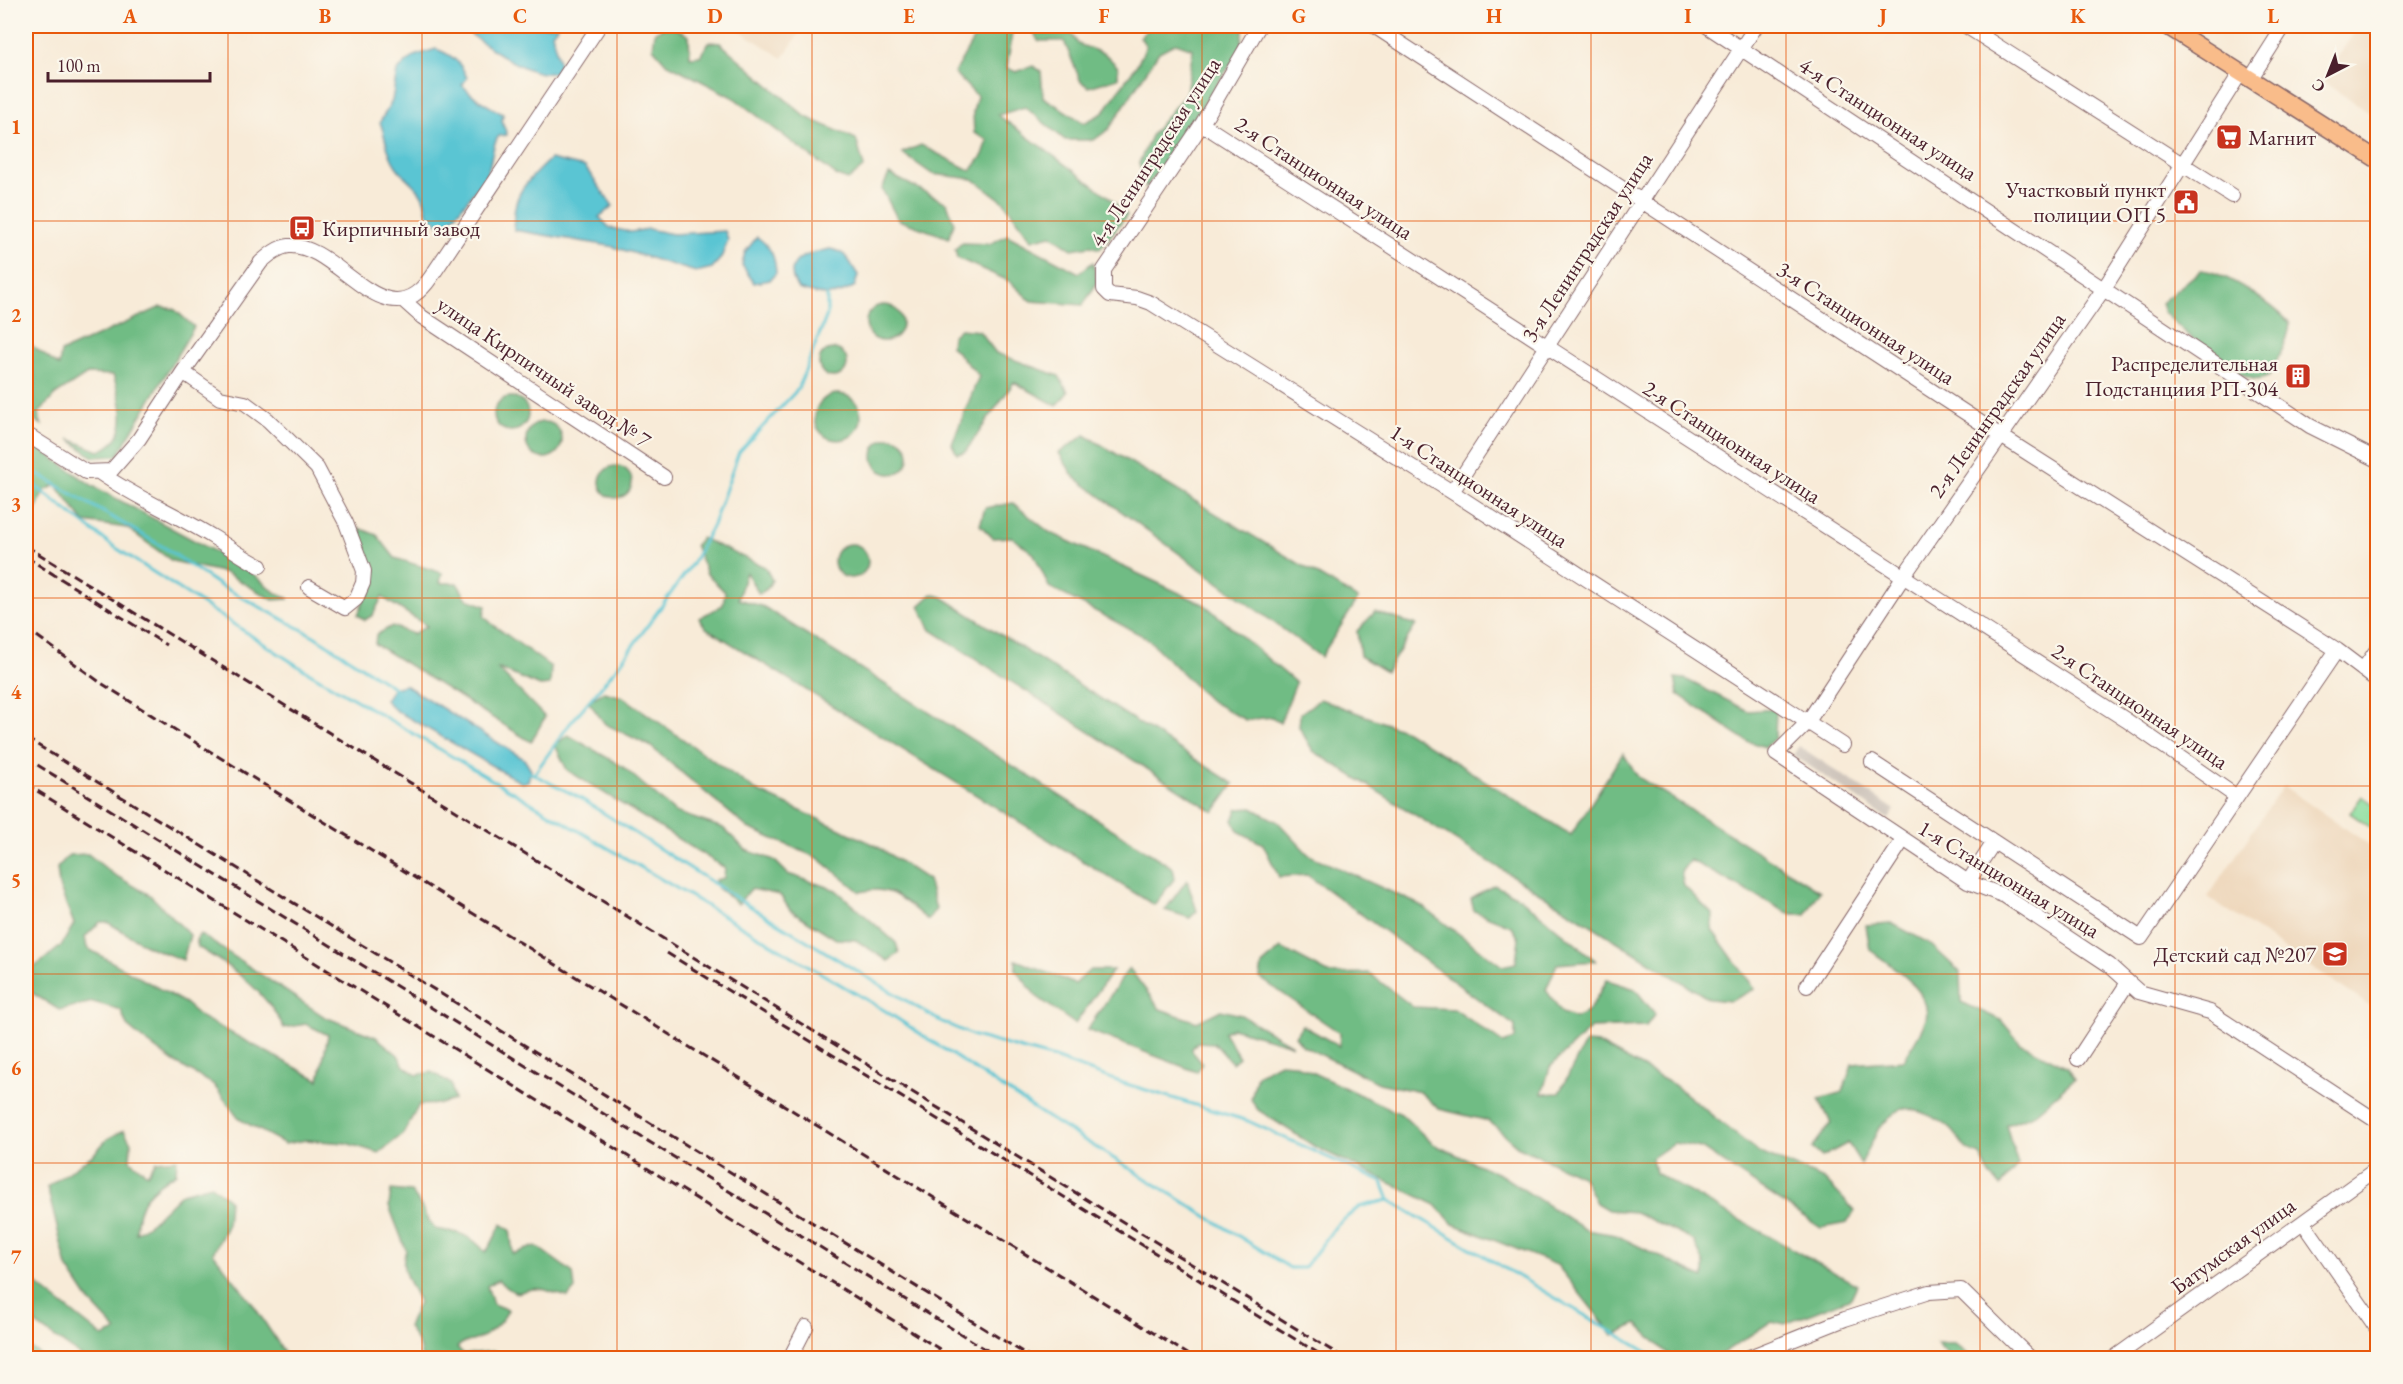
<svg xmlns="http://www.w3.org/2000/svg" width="2403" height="1384" font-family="'EB Garamond',serif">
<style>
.built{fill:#eed7bb}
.industrial{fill:#ccc2b9}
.green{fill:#8add9d;stroke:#6a7e64;stroke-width:1.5}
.forest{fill:#6fbc84;stroke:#5c6e58;stroke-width:1.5}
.water{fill:#5ac5d3;stroke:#52727f;stroke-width:1.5}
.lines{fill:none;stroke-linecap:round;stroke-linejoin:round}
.stream{stroke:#5ac5d3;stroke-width:3}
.minor-casing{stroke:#876668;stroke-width:16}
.major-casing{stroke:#876668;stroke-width:19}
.minor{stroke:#fff;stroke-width:14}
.major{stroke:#f9bc8a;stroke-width:16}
.rail{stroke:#4a1f2b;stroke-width:3;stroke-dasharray:9 4.5;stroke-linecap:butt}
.grid{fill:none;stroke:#e8590c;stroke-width:1.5;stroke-opacity:0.55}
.labels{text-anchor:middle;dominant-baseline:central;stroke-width:4.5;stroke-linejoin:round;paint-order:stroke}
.street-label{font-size:22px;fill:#4a1f2b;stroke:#fbf7ec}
.poi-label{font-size:22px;fill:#4a1f2b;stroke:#fbf7ec;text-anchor:end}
.neatline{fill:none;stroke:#e8590c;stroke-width:2}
.grid-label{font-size:20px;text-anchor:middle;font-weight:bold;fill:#e8590c}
</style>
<rect width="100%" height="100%" fill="#fbf7ec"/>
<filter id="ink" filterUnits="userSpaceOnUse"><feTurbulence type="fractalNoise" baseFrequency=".0167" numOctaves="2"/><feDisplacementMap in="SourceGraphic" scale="12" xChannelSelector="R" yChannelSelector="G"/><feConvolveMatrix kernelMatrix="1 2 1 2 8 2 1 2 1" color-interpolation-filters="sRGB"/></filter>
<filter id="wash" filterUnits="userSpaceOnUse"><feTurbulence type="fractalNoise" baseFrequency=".008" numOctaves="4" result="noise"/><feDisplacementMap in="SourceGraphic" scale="24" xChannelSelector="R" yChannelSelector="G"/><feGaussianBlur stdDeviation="1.35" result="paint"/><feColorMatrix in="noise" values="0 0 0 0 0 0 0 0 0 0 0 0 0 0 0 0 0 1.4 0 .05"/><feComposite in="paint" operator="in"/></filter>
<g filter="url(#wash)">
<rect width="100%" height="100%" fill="#f8ebd8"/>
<path class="built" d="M732 26H804L783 58Z
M2358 26H2377V118L2322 81Z
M2283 786 2377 850V1011L2208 897Z"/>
<path class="industrial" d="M1799 746 1895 810 1888 819 1793 755Z"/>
<path class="green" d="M2362 796 2377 807V832L2350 813Z"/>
<path class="forest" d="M667 26H672L689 36 690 57 700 56 709 42 720 43 806 117 856 139 864 167 848 180 837 176 734 98 666 63 653 48 655 32Z
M981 26H1013L1007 68 1016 72 1033 66 1041 71 1043 97 1084 123 1103 113 1138 63 1146 46 1140 37 1151 26H1244L1240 51 1146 188 1139 163 1151 136 1186 93 1193 49 1176 43 1159 52 1109 129 1094 140H1065L1025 107 998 115 1108 196 1127 215 1100 249 1090 246 1072 249 1051 235 1032 240 1004 202 973 179 932 174 902 153 921 145 971 171 983 155 988 140 974 133 973 112 977 96 954 73Z
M1031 26H1066L1078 44 1105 54 1118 67V78L1089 87 1081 82 1064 41H1038Z
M889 174 947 203 954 223 949 238 898 220 882 189Z
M1007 235 1079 273 1093 262 1097 283 1083 305 1031 301 1009 281 957 258 955 249 962 243 990 244Z
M2201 270C2226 272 2273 305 2290 323 2289 336 2284 347 2278 358 2274 367 2272 376 2262 379 2238 385 2182 328 2164 313L2161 303Z
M866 323a18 18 0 1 1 36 0a18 18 0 1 1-36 0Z
M161 307 174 309 194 327 117 456 93 457 69 439 99 451C133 439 122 401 113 375L87 374 55 395 38 414 42 425 26 415V341L59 366 61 352Z
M960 329 979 331 996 353 1059 376 1068 392 1057 406 1014 382 965 452 957 454 952 444 979 376 951 346 952 336Z
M819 363a14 14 0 1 1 28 0a14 14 0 1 1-28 0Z
M815 417a23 23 0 1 1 46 0a23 23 0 1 1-46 0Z
M494 414a17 17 0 1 1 34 0a17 17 0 1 1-34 0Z
M526 440a18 18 0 1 1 36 0a18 18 0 1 1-36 0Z
M1085 435 1358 599 1321 657 1074 477 1059 453Z
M873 456a18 18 0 1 1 36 0a18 18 0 1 1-36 0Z
M26 439 93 486 247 569 276 593 289 599 273 600 226 573 172 561 127 528 84 522 56 485 44 491 34 514 26 517Z
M600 482a16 16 0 1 1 32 0a16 16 0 1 1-32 0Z
M1013 503 1049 532 1205 605 1296 683 1280 723 1272 717 1245 720 1209 700 1147 638 1049 587 1034 554 1012 537 993 538 980 525 985 508Z
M359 528 377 535 395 558 442 573 440 583H457L467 599 486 606 484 616 492 624 551 667 550 685 540 686 497 668 545 717 531 742 375 644 376 635 392 626 413 634 427 626 382 597 373 615 365 620 358 615 370 582Z
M701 538 765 567 772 580 767 589 759 594 746 572 738 599 764 607 1173 868 1175 878 1154 905 706 628 699 618 723 605 725 592 707 574 695 545Z
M834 561a17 17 0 1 1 34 0a17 17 0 1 1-34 0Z
M932 594 942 597 1234 784 1214 812 931 630 919 606Z
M1375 612 1416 625 1386 672 1360 656 1357 631Z
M1675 678 1685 679 1748 711 1776 709 1775 738 1765 747 1747 741 1678 694Z
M604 692 623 697 755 790 875 845 928 880 936 909 928 920C903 901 893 884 860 892L818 858 748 828 650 746 605 724 588 701Z
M1320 699 1406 731 1571 835 1623 753 1638 777 1820 891 1806 914H1790L1690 860 1681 872 1684 886 1713 915 1712 930 1755 989 1731 1001 1709 999 1313 751 1299 727 1300 714Z
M568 735 622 766 675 812 723 828 746 850 774 860 788 874 836 890 896 943 899 953 888 961 856 940 836 939 790 910 780 895 751 889 738 904 718 888 715 880 724 878 725 868 567 770 555 745Z
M1252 808 1278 822 1309 855 1420 905 1502 966 1516 963 1519 938 1511 926 1474 911 1471 899 1494 885 1520 898 1596 961 1557 964 1546 990 1562 1013 1575 1018 1588 1012 1607 980 1635 989 1655 1014 1646 1026 1591 1028 1550 1067 1542 1094 1559 1093 1585 1043 1599 1044 1674 1085 1758 1152 1824 1179 1855 1211 1847 1223 1821 1228 1701 1148 1674 1143 1652 1158 1655 1173 1857 1285 1851 1298 1785 1324 1772 1321 1715 1358H1672L1637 1324 1613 1335 1557 1265 1453 1224 1436 1205 1314 1146 1258 1110 1251 1099 1257 1075 1280 1063 1294 1064 1401 1114 1433 1144 1501 1175 1586 1230 1616 1235 1704 1278V1264L1694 1241 1635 1212 1608 1210 1596 1203 1583 1177 1517 1146 1489 1121 1439 1109 1420 1092 1379 1083 1303 1046 1295 1036 1302 1025 1339 1046 1340 1033 1260 978 1262 965 1281 948 1330 974 1369 973 1413 1007 1454 1009 1503 1043 1515 1039V1026L1307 875 1279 877 1263 844 1238 831 1233 820 1238 809Z
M88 854 113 874 150 895 190 935 183 960 149 947 107 922H100L85 937 87 948 185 1003 201 1017 319 1080 328 1035 306 1024 284 1028C265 990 234 969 198 947L196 940 200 934 325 1017 376 1037 398 1055 404 1066 417 1075 432 1072 451 1084 454 1100 440 1104 419 1105 403 1134 379 1153 346 1143 306 1140 285 1144 239 1119 213 1084 174 1062 145 1041 127 1026 121 1010 93 1002 59 1010 29 991 27 973 61 946 74 924 59 886 57 868 69 855Z
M1187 880 1197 911 1190 918 1165 910Z
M1891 923 1929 943 1960 972 1961 1002 2001 1020 2020 1043 2068 1067 2075 1078 2033 1115 2006 1125 2018 1165 2001 1186 1991 1177 1980 1155C1962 1150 1964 1144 1953 1131 1942 1119 1917 1109 1902 1108L1880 1126 1861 1164 1848 1143 1822 1157 1812 1148 1831 1123 1819 1099 1843 1092 1852 1064 1904 1060C1910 1048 1922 1032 1926 1019 1933 990 1889 964 1870 950L1866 925Z
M1016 960 1075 984 1090 970H1113L1075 1024 1036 996 1016 970Z
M1129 968 1160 1009 1197 1022 1221 1010 1241 1015 1292 1045 1232 1028 1224 1032 1239 1057 1232 1063 1214 1043 1197 1042 1191 1050 1202 1063 1197 1072 1087 1030Z
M124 1130 131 1143 130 1160 147 1174 156 1161 177 1159 176 1173C149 1190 137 1200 136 1233L152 1222 182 1193 211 1185 229 1200 227 1226 213 1253 252 1303 288 1358H84L26 1317V1276L103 1337 117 1331 90 1302 67 1267 47 1187 94 1154 107 1139Z
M391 1190 411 1192C422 1204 425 1217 435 1229 457 1232 471 1234 485 1252 494 1244 495 1233 502 1224L510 1230 513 1254 536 1246 573 1273 575 1289 568 1297C559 1296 550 1290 541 1289 515 1286 525 1304 498 1280L487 1286 493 1304 508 1310C502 1323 489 1335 475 1340 467 1343 462 1341 457 1348L464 1354 496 1351 499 1358H422L419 1345 408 1327 419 1302C411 1284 398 1270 406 1250L389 1206Z
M1937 1343 1955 1344 1973 1358H1950Z
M26 1345 45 1358H26Z"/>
<path class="water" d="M460 26H558L552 33 559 63 556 72C530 81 480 41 460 26Z
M436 49C452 55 461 62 467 78L462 85C475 99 487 105 503 114L502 121 507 135 499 136C492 143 492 161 488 171 484 181 450 222 443 228L427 213C423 185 410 186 396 166 386 152 386 137 380 122L392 101 397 71 414 56Z
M550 159 585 167 613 206 599 217 610 228 631 232 648 229 673 234 725 231 728 240 721 258 712 268 696 272 610 246 514 230C511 194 526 182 550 159Z
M757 237C771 247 775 256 776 273L770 280 754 283 742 265 745 252Z
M830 249C848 252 849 262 858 275L855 286C834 299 820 296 798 289 780 260 806 254 830 249Z
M405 685 524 759 531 770 528 781 522 783 395 710 385 700 393 688Z"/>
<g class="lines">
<path class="stream" d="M26 467 165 548 219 585 314 636 396 689
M26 479 110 544 298 666 884 1010 1047 1117 1290 1268H1304L1336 1226 1359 1207 1388 1200
M527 771 580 798 746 904 940 1021 974 1036 1054 1058 1123 1083 1248 1121 1382 1182 1389 1200 1657 1358
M535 773 568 726 619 665 692 564 713 525 739 452 798 389 827 315V296"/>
</g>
</g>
<g filter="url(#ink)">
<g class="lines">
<defs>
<path id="minor" d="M1259 26 1202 124 1104 270V289L1110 295 1137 298 1151 303 1452 492 1843 745
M1374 26 2001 436 2337 650 2378 681
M1707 26 2310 426 2378 460
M1966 26 2232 196
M2241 72 2105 287 1903 577 1807 723 1776 754 1968 882 2005 896 2109 965 2139 992 2210 1012 2378 1122
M2251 78 2284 26
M1202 124 2126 720 2237 797
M403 300 422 317 664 477
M183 372 220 398 245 403 268 420 317 468 346 523 364 571 363 583 356 599 345 608 309 587
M26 434 86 472 111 471 139 439 183 372 261 262C269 255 278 247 289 246 338 243 386 344 431 277L599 26
M100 473C136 498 176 514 213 537 229 547 242 557 260 566
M1452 492 1756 26
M2363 670 2378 648
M1872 762 2141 938 2337 650
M1968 882 1994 842
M1807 986 1903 840
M2078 1059 2127 984
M2303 1222 2378 1330
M790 1358 806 1327
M1747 1358 1845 1319 1929 1292 1961 1290 2030 1358
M2114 1358 2378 1168"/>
<path id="major" d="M2167 26 2378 160"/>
</defs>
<use href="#minor" class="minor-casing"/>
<use href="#major" class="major-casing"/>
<use href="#minor" class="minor"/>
<use href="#major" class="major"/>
<path class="rail" d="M26 546 1344 1358
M26 557 166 645
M26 628 101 683 177 731 1194 1358
M26 738 1032 1358
M26 758 1000 1358
M26 784 954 1358
M667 953 1326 1358"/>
</g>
</g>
<path class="grid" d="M228 26V1358M422 26V1358M617 26V1358M812 26V1358M1007 26V1358M1202 26V1358M1396 26V1358M1591 26V1358M1786 26V1358M1980 26V1358M2175 26V1358M26 221H2378M26 410H2378M26 598H2378M26 786H2378M26 974H2378M26 1163H2378"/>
<defs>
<symbol id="supermarket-square" viewBox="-11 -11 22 22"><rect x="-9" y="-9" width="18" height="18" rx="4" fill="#c8321e" stroke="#fbf7ec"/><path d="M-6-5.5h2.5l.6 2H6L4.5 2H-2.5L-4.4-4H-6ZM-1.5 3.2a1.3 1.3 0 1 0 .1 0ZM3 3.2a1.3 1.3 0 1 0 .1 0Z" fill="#fff"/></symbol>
<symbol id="civic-square" viewBox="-11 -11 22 22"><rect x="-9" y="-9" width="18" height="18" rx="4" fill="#c8321e" stroke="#fbf7ec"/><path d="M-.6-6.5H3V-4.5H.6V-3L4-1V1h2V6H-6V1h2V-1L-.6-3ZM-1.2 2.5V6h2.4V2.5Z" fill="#fff"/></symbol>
<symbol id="bus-square" viewBox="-11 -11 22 22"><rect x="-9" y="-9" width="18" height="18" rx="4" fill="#c8321e" stroke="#fbf7ec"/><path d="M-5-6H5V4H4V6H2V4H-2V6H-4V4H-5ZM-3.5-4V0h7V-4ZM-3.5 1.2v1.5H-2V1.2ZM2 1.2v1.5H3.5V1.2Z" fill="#fff"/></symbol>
<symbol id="building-square" viewBox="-11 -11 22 22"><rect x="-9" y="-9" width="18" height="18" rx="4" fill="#c8321e" stroke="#fbf7ec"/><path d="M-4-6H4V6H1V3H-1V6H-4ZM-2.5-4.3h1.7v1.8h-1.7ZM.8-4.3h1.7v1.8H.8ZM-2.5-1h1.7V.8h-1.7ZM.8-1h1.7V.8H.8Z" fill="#fff"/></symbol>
<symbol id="school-square" viewBox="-11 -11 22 22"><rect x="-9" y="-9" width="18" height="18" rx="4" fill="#c8321e" stroke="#fbf7ec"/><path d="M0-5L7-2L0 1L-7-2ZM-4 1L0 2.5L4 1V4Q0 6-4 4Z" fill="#fff"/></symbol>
</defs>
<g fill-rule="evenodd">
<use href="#supermarket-square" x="2214" y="122" width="30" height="30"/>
<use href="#civic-square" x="2171" y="187" width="30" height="30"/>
<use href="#bus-square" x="287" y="213" width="30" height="30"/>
<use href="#building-square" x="2283" y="361" width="30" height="30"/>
<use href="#school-square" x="2320" y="939" width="30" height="30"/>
</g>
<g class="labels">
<g class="street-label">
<text transform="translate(1888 119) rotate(33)">4-я Станционная улица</text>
<text transform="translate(1155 152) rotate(-57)">4-я Ленинградская улица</text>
<text transform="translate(1324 178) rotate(33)">2-я Станционная улица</text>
<text transform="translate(1587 247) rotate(-57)">3-я Ленинградская улица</text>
<text transform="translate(1866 323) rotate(33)">3-я Станционная улица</text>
<text transform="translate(544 372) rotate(34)">улица Кирпичный завод № 7</text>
<text transform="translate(1997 405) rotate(-55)">2-я Ленинградская улица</text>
<text transform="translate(1732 442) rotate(33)">2-я Станционная улица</text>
<text transform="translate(1479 486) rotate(33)">1-я Станционная улица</text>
<text transform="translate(2140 706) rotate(34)">2-я Станционная улица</text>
<text transform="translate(2009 879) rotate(31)">1-я Станционная улица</text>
<text transform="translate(2233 1246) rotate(-36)">Батумская улица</text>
</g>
<g class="poi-label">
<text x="2248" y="137" text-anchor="start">Магнит</text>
<text x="2166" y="189">Участковый пункт<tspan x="2166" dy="25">полиции ОП 5</tspan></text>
<text x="322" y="228" text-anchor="start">Кирпичный завод</text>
<text x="2278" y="363">Распределительная<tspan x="2278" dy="25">Подстанциия РП-304</tspan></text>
<text x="2316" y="954">Детский сад №207</text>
</g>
</g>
<rect width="2403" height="1384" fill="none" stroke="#fbf7ec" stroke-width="66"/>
<g transform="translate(2328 75) rotate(222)" stroke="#fbf7ec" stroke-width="4.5" paint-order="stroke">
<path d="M0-4.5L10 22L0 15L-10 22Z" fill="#4a1f2b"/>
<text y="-9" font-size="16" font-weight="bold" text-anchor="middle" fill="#4a1f2b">С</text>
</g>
<path d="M48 72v9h162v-9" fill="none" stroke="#4a1f2b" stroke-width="3"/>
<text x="57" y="72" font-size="18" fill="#4a1f2b" stroke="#fbf7ec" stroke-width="4.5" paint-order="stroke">100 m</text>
<rect x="33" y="33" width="2337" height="1318" class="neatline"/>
<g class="grid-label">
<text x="130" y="23">A</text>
<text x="325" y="23">B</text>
<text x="520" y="23">C</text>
<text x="715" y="23">D</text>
<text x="909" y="23">E</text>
<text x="1104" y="23">F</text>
<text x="1299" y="23">G</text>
<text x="1494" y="23">H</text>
<text x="1688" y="23">I</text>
<text x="1883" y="23">J</text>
<text x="2078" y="23">K</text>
<text x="2273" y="23">L</text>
<text x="16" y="134">1</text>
<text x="16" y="322">2</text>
<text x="16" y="511">3</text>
<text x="16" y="699">4</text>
<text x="16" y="887">5</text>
<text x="16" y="1075">6</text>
<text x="16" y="1264">7</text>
</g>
</svg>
